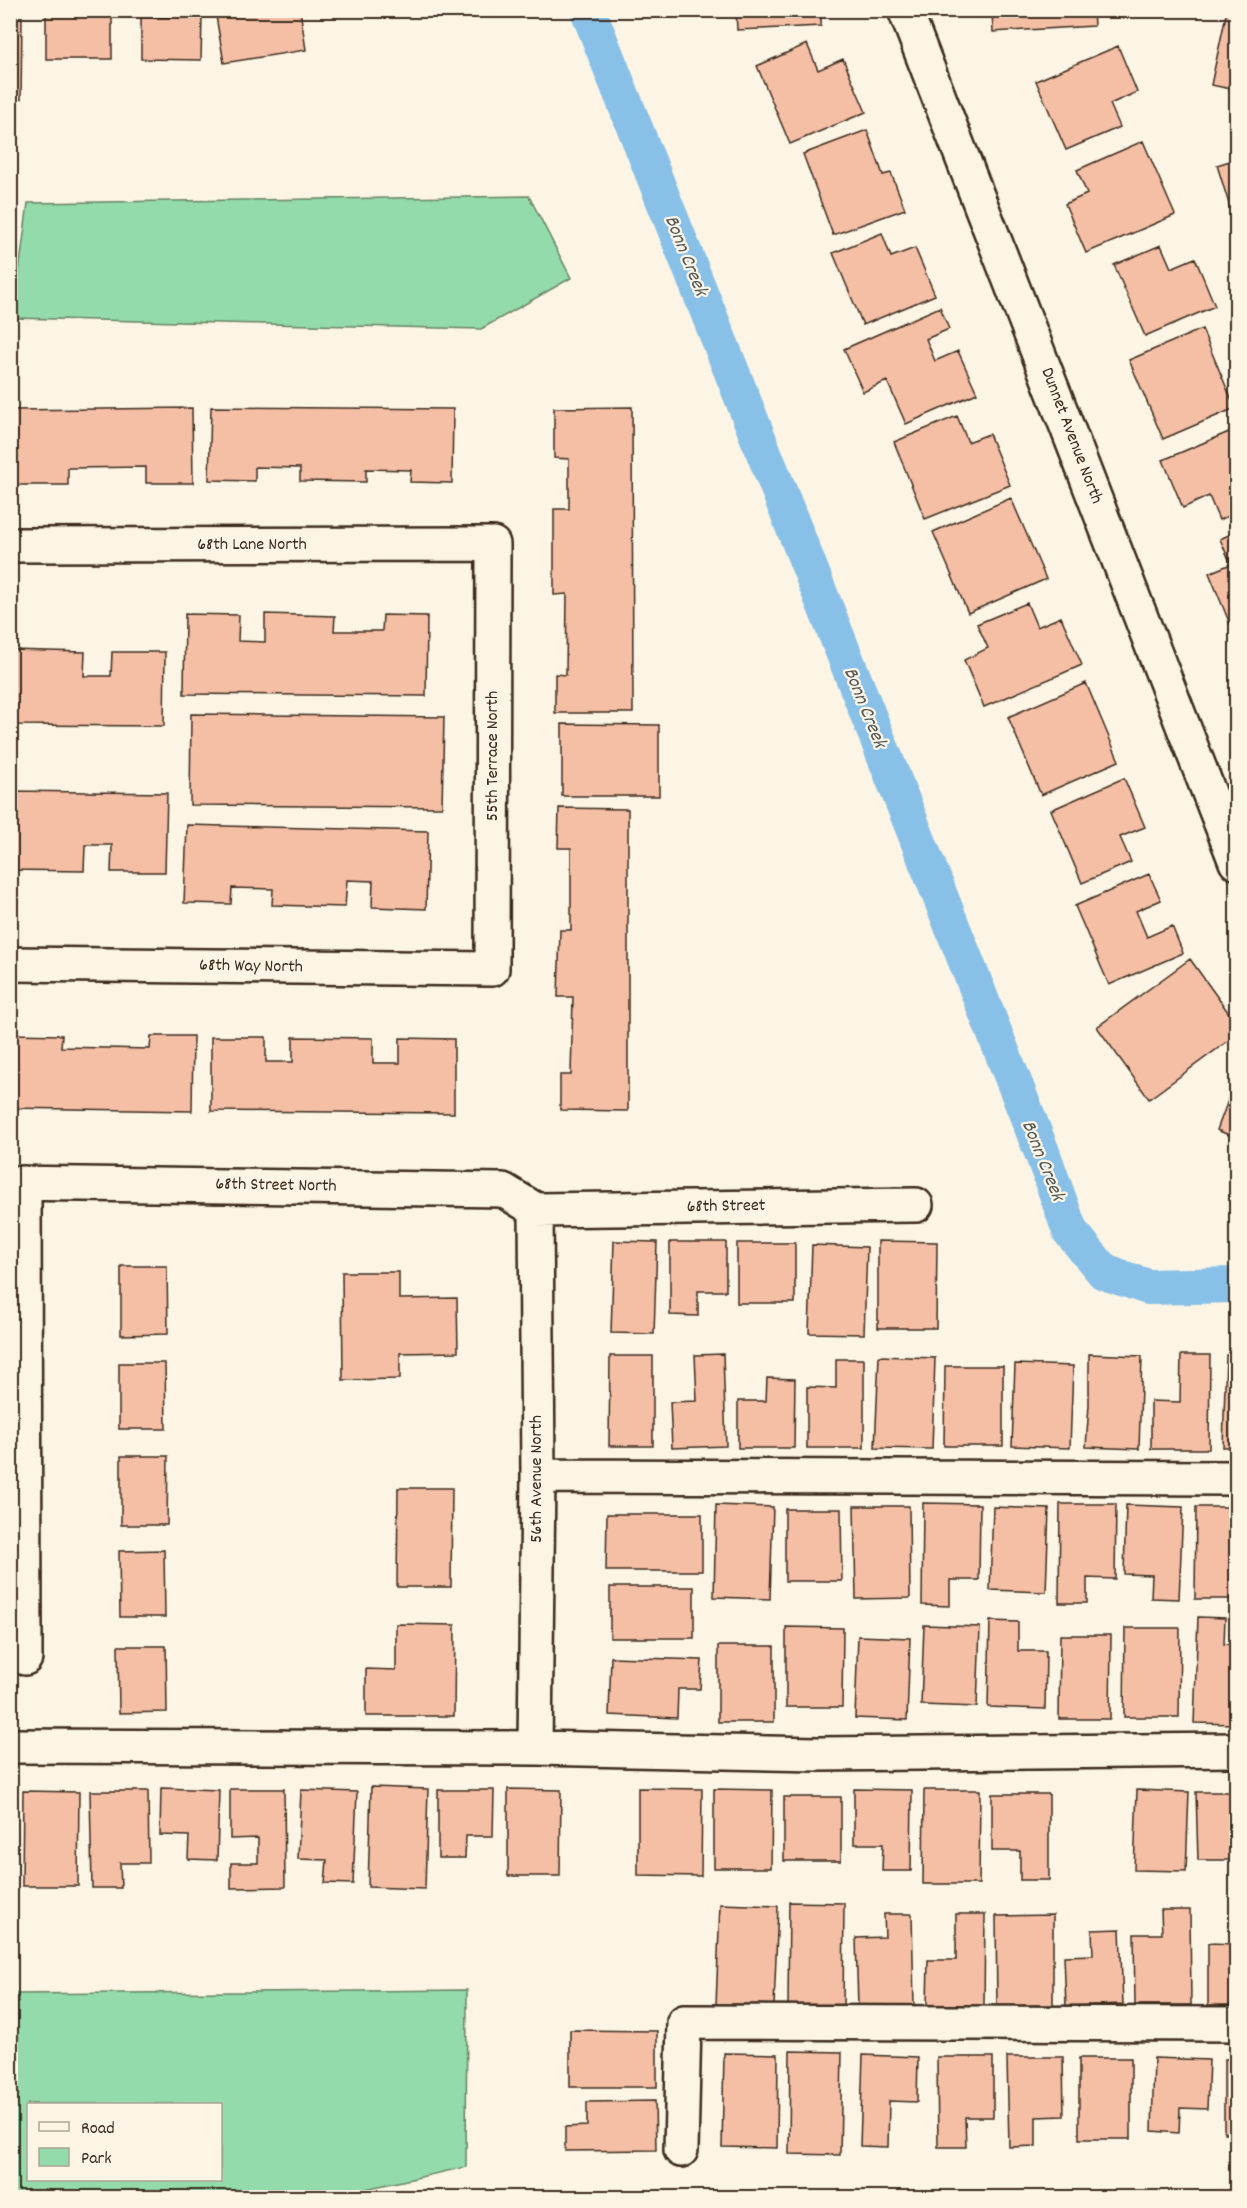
<svg xmlns="http://www.w3.org/2000/svg" width="1247" height="2208" font-family="Dekko,sans-serif">
<style>
.green{fill:#93dbaa;stroke:#678264;stroke-width:1.5;fill-rule:evenodd}
.lines{fill:none;stroke-linecap:round;stroke-linejoin:round}
.canal{stroke:#89c0e7;stroke-width:36}
.building{fill:#f4bfa5;stroke:#3b2a1e;stroke-width:1.5}
.minor-casing{stroke:#3b2a1e;stroke-width:38}
.minor{stroke:#fcf5e5;stroke-width:33}
.labels{text-anchor:middle;dominant-baseline:central;stroke-width:4.5;stroke-linejoin:round;paint-order:stroke}
.street-label{font-size:18px;fill:#3b2a1e;stroke:#fcf5e5}
.water-label{font-size:20px;font-style:italic;fill:#52575a;stroke:#fcf5e5}
</style>
<rect width="100%" height="100%" fill="#fcf5e5"/>
<filter id="ink" filterUnits="userSpaceOnUse"><feTurbulence type="fractalNoise" baseFrequency=".0167" numOctaves="2"/><feDisplacementMap in="SourceGraphic" scale="12" xChannelSelector="R" yChannelSelector="G"/><feConvolveMatrix kernelMatrix="1 2 1 2 8 2 1 2 1" color-interpolation-filters="sRGB"/></filter>
<g filter="url(#ink)">
<path class="green" d="M529 196 571 278 481 329 13 318 28 203Z
M467 1990 466 2167 329 2197H11V1994ZM28 2104H220V2180H28Z"/>
<g class="lines">
<path class="canal" d="M588 10 1043 1155 1070 1231 1104 1272 1148 1287 1236 1285"/>
</g>
<path class="building" d="M248 10H300L306 50 224 63 216 16Z
M736 10H821V26L737 30Z
M992 10H1093L1094 26 993 32Z
M1227 10H1236V90L1211 85Z
M46 11H112V59H46Z
M10 16 22 17 21 99H10Z
M141 17H202L201 60 141 59Z
M807 44 818 70 843 59 866 112 790 144 757 66Z
M1118 46 1137 92 1110 104 1120 127 1066 150 1036 81Z
M867 130 883 175 891 173 905 209 833 235 803 154Z
M1143 141 1175 215 1086 253 1065 204 1087 194 1077 170Z
M1236 159V227L1217 165Z
M882 233 891 257 915 248 935 295 863 325 833 253Z
M1161 245 1171 268 1195 258 1215 306 1145 336 1114 265Z
M940 307 949 329 926 339 935 361 958 351 977 393 906 424 887 381 863 392 844 349Z
M1202 329 1235 408 1163 439 1129 360Z
M211 407 453 409 452 483 410 482 411 470 366 469V482L300 481V468L255 467V481L209 480Z
M632 407 633 713H555V674L566 675 567 594 554 595V509H569V459L554 458V408Z
M192 408 193 483H146V467L68 468V485H10V410Z
M957 416 968 442 989 434 1010 485 925 519 894 442Z
M1236 429V513L1219 520 1209 496 1183 508 1163 460Z
M1011 498 1046 579 968 613 933 532Z
M1236 532V621L1230 624 1209 573 1231 564 1220 539Z
M1027 603 1037 627 1061 617 1082 665 984 707 964 660 988 648 977 624Z
M185 614 239 615 238 641 265 642V614L335 616 334 631H382L383 615 427 616 426 696 184 694Z
M10 650 85 652 84 676H111L112 652H165L164 726 10 725Z
M1086 683 1119 761 1041 795 1008 717Z
M191 714 444 717 442 807 190 805Z
M562 724 659 725V796H562Z
M1124 778 1145 827 1120 837 1131 862 1082 883 1051 810Z
M10 791 167 793 165 872H111L112 845H85L84 871 10 870Z
M559 808 628 809V1111L560 1110V1075H571L573 997H558L560 930H571V848H558Z
M187 825 428 831 426 909 372 907 373 881 347 880 345 907 272 905 273 889 232 888 231 904 184 903Z
M1149 874 1161 900 1136 911 1147 937 1172 926 1183 953 1109 985 1075 906Z
M1190 959 1236 1023V1035L1149 1099 1097 1027Z
M10 1034 62 1035 61 1047 150 1049 151 1036H193L192 1111 10 1108Z
M211 1037H266V1062H293V1037L373 1038V1063H400V1038L454 1039V1113L211 1111Z
M1236 1079V1138L1217 1130Z
M614 1241 657 1242 654 1334 611 1333Z
M878 1241 937 1242 936 1328H878Z
M670 1242H726V1291H698V1316L670 1315Z
M737 1243H795V1303H737Z
M812 1245 867 1247 864 1334 809 1333Z
M121 1266H167L168 1334 121 1335Z
M342 1272H399V1299L457 1298 458 1352 400 1353V1379L343 1380Z
M723 1354 726 1446 672 1448 670 1402 697 1401 695 1355Z
M1089 1354 1142 1356 1139 1449 1086 1447 1089 1405Z
M1181 1355H1210L1209 1449H1151V1401L1180 1402Z
M1226 1355H1236V1447H1223Z
M610 1356H653V1446H609Z
M879 1356 935 1358 932 1449 875 1448Z
M836 1359H864V1448H807V1387L836 1388Z
M119 1363H165L166 1429H119Z
M1015 1364 1073 1366 1070 1448 1012 1446Z
M945 1366H1003V1446H944Z
M767 1378 795 1379 794 1448H738V1401H766Z
M121 1456H168L167 1525H121Z
M398 1488H452L451 1587H397Z
M923 1503 980 1504 979 1580H950V1606L922 1605Z
M1060 1504H1116L1115 1579 1087 1578V1603H1059Z
M716 1505 773 1507 770 1599 714 1597Z
M1126 1505 1183 1507 1179 1599 1151 1598 1152 1575 1124 1574Z
M854 1506H909L910 1598 856 1599Z
M993 1507 1049 1509 1046 1592 990 1590Z
M1196 1507H1236V1599H1195Z
M785 1509H841L842 1581H785Z
M607 1514H702V1571H606Z
M164 1550 165 1617H120L119 1551Z
M610 1587H694V1638H610Z
M1198 1617 1225 1618 1224 1644 1236 1645V1724L1194 1723Z
M990 1621 1018 1622V1651H1046L1045 1709 988 1707Z
M396 1624 455 1625 454 1716H366V1669L396 1670Z
M924 1625 980 1627 977 1707 921 1705Z
M786 1627 843 1628 842 1707H786Z
M1125 1628H1180L1179 1717H1124Z
M1060 1635H1111L1110 1719H1059Z
M858 1636 910 1638 907 1720 855 1718Z
M118 1646H166L167 1712 119 1713Z
M718 1646H774V1722H718Z
M611 1657 702 1660 700 1689H678L677 1718 609 1715Z
M371 1787 428 1789 425 1889 368 1887Z
M161 1788 219 1790 217 1860 188 1859 189 1836 160 1835Z
M638 1788 702 1789 701 1876 638 1875Z
M230 1789H284L285 1887 231 1888V1863H258V1838L230 1839Z
M508 1789 561 1790 560 1876H508Z
M714 1789 772 1790 771 1868H714Z
M854 1789 912 1790 911 1871H882L883 1844H854Z
M301 1790 357 1792 353 1884 325 1883 327 1860 298 1859Z
M438 1790H494L493 1836H466L465 1858H438Z
M924 1790H980L979 1884H923Z
M1137 1790 1189 1792 1186 1871 1134 1870Z
M23 1791 79 1792 78 1886H22Z
M90 1791H148L149 1863H120L121 1888H92Z
M1196 1792H1236V1860H1198Z
M992 1794H1049V1880H1020V1851H992Z
M784 1797H841V1861H784Z
M789 1902 844 1903 843 2007 788 2006Z
M720 1904 778 1906 774 2007 716 2005Z
M1161 1910H1190L1191 2005H1135L1134 1934H1162Z
M884 1914H912L914 2006H858L856 1938 885 1937Z
M956 1914H985L984 2006H927L928 1960H956Z
M1053 1915V2005L997 2006 996 1916Z
M1236 1921V2005H1208V1943L1236 1944Z
M1120 1929 1123 2004 1066 2006 1064 1956 1093 1955 1092 1930Z
M570 2030 657 2031V2087H570Z
M790 2051 842 2052 840 2155 789 2154Z
M724 2053 778 2054 777 2148 722 2147Z
M863 2055 918 2057 917 2102 889 2101 888 2147 860 2146Z
M937 2057H993V2117H965L966 2147H938Z
M1007 2057H1063L1064 2116 1036 2117V2146L1009 2147Z
M1079 2058H1131V2139H1079Z
M1154 2058 1209 2060 1207 2109 1180 2108 1179 2133 1152 2131Z
M1224 2059H1236V2133H1224Z
M655 2101 656 2150 565 2151V2127L587 2126V2102Z"/>
<g class="lines">
<defs>
<path id="minor" d="M905 10 1236 862
M10 545 493 544 492 969 10 964
M10 1183 503 1190 536 1210
M24 1183 25 1658
M536 1210 916 1205
M538 1476 1236 1478
M10 1746 535 1748 818 1754 1236 1750
M535 1748 538 1476 536 1210
M681 2150 684 2022 1236 2024"/>
</defs>
<use href="#minor" class="minor-casing"/>
<use href="#minor" class="minor"/>
</g>
</g>
<g class="labels">
<g class="street-label">
<text transform="translate(1071 436) rotate(69)">Dunnet Avenue North</text>
<text x="252" y="545">68th Lane North</text>
<text transform="translate(493 756) rotate(-90)">55th Terrace North</text>
<text transform="translate(251 967) rotate(1)">68th Way North</text>
<text transform="translate(276 1186) rotate(1)">68th Street North</text>
<text transform="translate(726 1207) rotate(-1)">68th Street</text>
<text transform="translate(537 1479) rotate(-90)">56th Avenue North</text>
</g>
<g class="water-label">
<text transform="translate(685 256) rotate(68)">Bonn Creek</text>
<text transform="translate(864 708) rotate(68)">Bonn Creek</text>
<text transform="translate(1042 1161) rotate(68)">Bonn Creek</text>
</g>
</g>
<rect width="1247" height="2208" fill="none" stroke="#fcf5e5" stroke-width="36"/>
<rect x="18" y="18" width="1211" height="2172" fill="none" stroke="#3b2a1e" stroke-width="2" filter="url(#ink)"/>
<rect x="27" y="2103" width="195" height="78" fill="#fcf5e5" stroke="#afa495" stroke-width="1.5"/>
<rect x="39" y="2122" width="30" height="9" fill="#fcf5e5" stroke="#afa495" stroke-width="1.5"/>
<text x="81" y="2133" font-size="18" fill="#3b2a1e">Road</text>
<rect x="39" y="2148" width="30" height="18" fill="#93dbaa" stroke="#afa495" stroke-width="1.5"/>
<text x="81" y="2163" font-size="18" fill="#3b2a1e">Park</text>
</svg>
